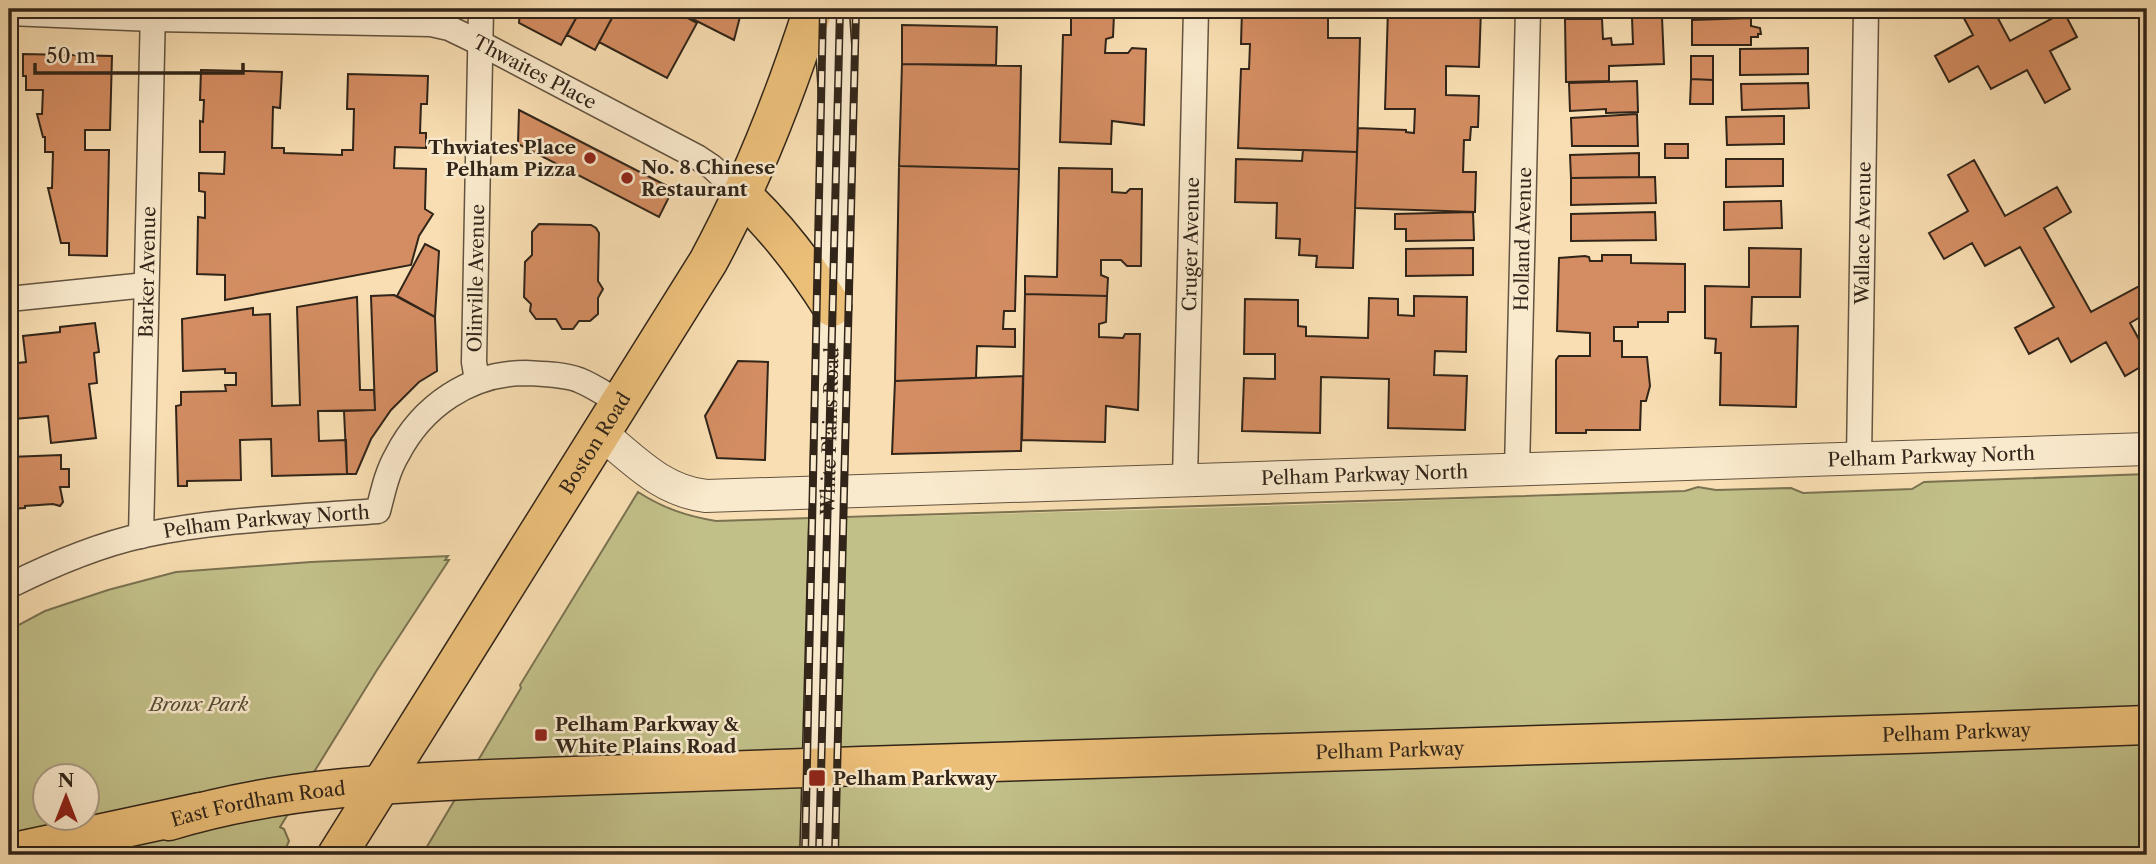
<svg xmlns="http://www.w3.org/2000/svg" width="2156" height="864" font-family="'Libre Caslon Text',serif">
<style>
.green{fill:#c2c089;stroke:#7a7251;stroke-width:2;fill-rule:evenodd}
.building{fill:#d48d62;stroke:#312519;stroke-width:2}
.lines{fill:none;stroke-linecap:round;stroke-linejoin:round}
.minor-casing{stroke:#63533f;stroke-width:27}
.tertiary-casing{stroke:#63533f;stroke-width:34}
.secondary-casing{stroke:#312519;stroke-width:38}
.primary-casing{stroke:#312519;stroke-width:41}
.motorway-casing{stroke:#312519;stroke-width:41}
.minor{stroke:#faeacd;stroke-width:24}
.tertiary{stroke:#faeacd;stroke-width:32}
.secondary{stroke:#faeacd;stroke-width:35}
.primary{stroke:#ecbf79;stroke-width:38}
.motorway{stroke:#ecbf79;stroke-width:38}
.rail-casing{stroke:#312519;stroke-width:8}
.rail{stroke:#faeacd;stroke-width:5;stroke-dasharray:16;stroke-linecap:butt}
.poi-dot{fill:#8f2418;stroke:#faeacd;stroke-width:2.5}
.labels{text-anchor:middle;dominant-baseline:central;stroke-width:5;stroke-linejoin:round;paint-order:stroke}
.street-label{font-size:19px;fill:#312519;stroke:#faeacd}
.poi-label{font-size:19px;font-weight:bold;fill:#312519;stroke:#faeacd;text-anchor:start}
.park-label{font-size:19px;font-style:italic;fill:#554c35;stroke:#faeacd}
</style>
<rect width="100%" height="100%" fill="#f8deb2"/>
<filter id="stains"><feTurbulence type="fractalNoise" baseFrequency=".00286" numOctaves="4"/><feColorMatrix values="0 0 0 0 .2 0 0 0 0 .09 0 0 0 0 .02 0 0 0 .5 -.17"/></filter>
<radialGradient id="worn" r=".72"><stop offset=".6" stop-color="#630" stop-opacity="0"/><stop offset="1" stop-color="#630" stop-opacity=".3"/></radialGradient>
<path class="green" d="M2147 474V855H422L521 688 520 685 638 492C663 508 686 516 716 521 1039 513 1362 504 1685 491L1698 487 1716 490 1791 488 1803 493 1912 489 1924 482Z
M448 556 445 560H449L377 670 280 827 284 829 289 841 283 855H9V630L45 611 108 590 176 572 311 562ZM46 776H88V818H46Z"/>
<path class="building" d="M520 9H581L561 45 519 23Z
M581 9H611L609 12 614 14 595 50 567 35Z
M617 9H671L697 23 667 78 599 42Z
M673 9H742L734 40Z
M1071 9H1114V14L1071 13Z
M1242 9H1335H1328V38H1360L1357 152 1238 148 1241 69H1249L1250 44H1241Z
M1388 9H1481L1479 67 1446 66V95L1479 96 1478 127H1471L1470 140H1464L1463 172H1476L1475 212 1355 208 1358 128 1406 130V132L1414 133 1415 109H1385Z
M1652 9H1693V17L1662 18V13L1652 14Z
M1959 9H1993L2010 41 2064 12 2077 37 2050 51 2070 89 2045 103 2027 70 1991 89 1978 66 1949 82 1935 56 1973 35Z
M1071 13 1114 14 1113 37 1106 39 1105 53H1128L1132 48 1146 49 1144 125 1112 121 1111 144 1060 142 1063 35H1071Z
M1662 17 1664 64 1609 66V81L1566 82 1565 19H1602L1603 39 1611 38 1612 45 1633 44 1632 18Z
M1751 18V26L1760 28 1761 34H1758V37H1751V45H1692V20Z
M902 25 997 27 996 65 902 64Z
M1808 48V74L1740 75V49Z
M23 54 112 56 110 130H85V150H109L107 256 69 255V243H61L48 188H52L53 152H45V137H43L37 114H42L43 90H26V76H23Z
M1691 56H1713V80L1691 79Z
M902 64 1021 66 1019 169 899 166Z
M201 70 282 72 280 108 273 107 272 148H284V153L342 155V150H353L354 109H347L348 74 428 76 427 104H421L420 133H426V148L395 147 394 168 426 169 425 209 433 214 419 236 411 265 225 300V275L197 274 198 217 205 218V192L199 191V173L224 174 225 152H200V121L203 122 204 100H200Z
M1691 79 1713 80V104H1690Z
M1637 81 1638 112 1606 113V109L1570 111 1569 83Z
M1808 83 1809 108 1742 110 1741 84Z
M519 110 673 189 659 217 518 144Z
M1637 114 1638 146H1572L1571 118Z
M1784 116V144L1727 145 1726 117Z
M1665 144H1688V158H1665Z
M1303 150 1357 152 1353 268 1316 267 1317 256 1299 255 1300 239 1276 238 1277 203 1235 202 1236 159 1302 161Z
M1639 153V177L1571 178 1570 155Z
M1726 159H1783V186L1726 187Z
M1974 160 2005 216 2057 187 2071 212 2044 228 2091 312 2143 284 2147 292V313L2130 323 2147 354V363L2125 376 2106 342 2071 362 2058 338 2029 354 2015 328 2054 307 2020 247 1985 266 1972 243 1944 259 1929 233 1968 211 1948 175Z
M899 166 1019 169 1015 311H1004L1003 329H1015V347L977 346 976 378 895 381Z
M1059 168 1112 169V192L1126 193 1130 189H1142L1141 266H1127L1121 260H1101V275L1108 278 1107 296 1025 294V276L1057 277Z
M1655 177 1656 203 1571 205V178Z
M1781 201 1782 228 1724 230V202Z
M1473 212 1474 240 1406 241V229H1395V214Z
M1655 212 1656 240 1571 241V214Z
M539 224 591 225 596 228 599 233 598 281 603 289 598 298V314L590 321H579L573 329H562L556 319H536L530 311 531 304 524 297 525 262 532 255V232Z
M425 244 439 251 435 317 397 296Z
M1473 248V275L1406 276V249Z
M1749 248 1801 249 1800 297H1752L1751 327 1798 326 1796 407 1720 405 1721 353H1715L1716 339 1705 338V286L1749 287Z
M1602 255H1631V263L1685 264V312H1668V322H1638V327H1614V341H1622V357H1647L1650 386 1646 401H1641L1640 430H1586V433H1556V360L1559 356H1590V333L1557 331 1559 258 1585 256 1589 257 1590 261H1602Z
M1025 294 1107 296 1106 322 1099 324V337L1123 338 1125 334H1140L1138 410 1106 406 1105 442 1022 440Z
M394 295 435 317 437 371 419 382 391 410 371 439 356 474H347L344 411 375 410 371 296Z
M1414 296 1467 297 1466 352 1435 351 1434 375 1467 376 1465 430 1388 428 1389 379 1321 377 1320 433 1242 431 1244 378 1275 379V354H1244L1245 299 1298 300V326L1306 327V336L1368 338 1369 298 1398 299V315L1414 316Z
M357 297 360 390H374L375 410 318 411 319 441 346 440 347 474 272 476 271 439 240 440 241 480 187 481V486H178L176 406 181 405V392L226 391 225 385H236V373H225V369L183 371 182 319 253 308V315L270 314 272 406 300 405 297 307Z
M95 323 99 352 94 353 97 383 89 384 96 438 51 443 48 416 14 419 16 433 9 434V364L26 362 23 336 60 332V327Z
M738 361 768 362 765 460 717 458 705 416Z
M1023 376 1021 451 892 454 895 381Z
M61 455V469H69V487H60L63 502 60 506 53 504 25 506V508L9 509V457Z"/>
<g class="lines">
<defs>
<g id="minor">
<path id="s1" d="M9 13 153 19 431 24 449 28 480 43 697 157 712 167 743 196"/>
<path d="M9 299 146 285"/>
<path id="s2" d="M477 380 474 362 481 9"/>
<path id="s3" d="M1859 459 1866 9"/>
<path id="s4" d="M1517 470 1528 9"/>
<path id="s5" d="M1185 480 1196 9"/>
<path id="s6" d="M141 536 153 9"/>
<path id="s7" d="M9 586C51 565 98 545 144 535 221 519 300 517 378 511 383 492 387 472 397 455 422 406 470 373 526 373 544 374 562 374 579 380 594 386 608 396 622 404"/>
</g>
<g id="tertiary">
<path id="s8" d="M602 434C635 461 662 491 706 496L2147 449"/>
</g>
<g id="secondary">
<path id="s9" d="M818 855 838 112 831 9"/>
</g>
<g id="primary">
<path d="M743 196C778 229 806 266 832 307"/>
<path id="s10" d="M169 821C291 784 417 782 544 777 650 773 756 769 862 766 1291 752 1719 742 2147 725"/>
<path id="s11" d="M337 855 708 262C752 181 785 96 813 9"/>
</g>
<path id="motorway" d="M9 853 200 812"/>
</defs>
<use href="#minor" class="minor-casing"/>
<use href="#tertiary" class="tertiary-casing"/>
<use href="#secondary" class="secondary-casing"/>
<use href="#primary" class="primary-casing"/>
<use href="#motorway" class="motorway-casing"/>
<use href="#minor" class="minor"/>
<use href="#tertiary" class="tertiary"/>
<use href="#secondary" class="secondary"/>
<use href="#primary" class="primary"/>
<use href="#motorway" class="motorway"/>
<defs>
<path id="rail" d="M805 855 823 9
M819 855 840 9
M835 855 856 9"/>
</defs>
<use href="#rail" class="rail-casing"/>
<use href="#rail" class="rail"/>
</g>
<g class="poi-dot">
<circle cx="590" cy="158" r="7"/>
<circle cx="627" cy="178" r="7"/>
<rect x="534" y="728" width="14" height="14" rx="3.5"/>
<rect x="808" y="769" width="18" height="18" rx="3.5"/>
</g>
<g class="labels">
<g class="street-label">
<text stroke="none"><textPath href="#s1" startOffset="537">Thwaites Place</textPath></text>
<text stroke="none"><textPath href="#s3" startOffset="226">Wallace Avenue</textPath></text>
<text stroke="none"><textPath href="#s4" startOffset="231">Holland Avenue</textPath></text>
<text stroke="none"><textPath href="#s5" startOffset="236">Cruger Avenue</textPath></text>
<text stroke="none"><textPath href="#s6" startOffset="264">Barker Avenue</textPath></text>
<text stroke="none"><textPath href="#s2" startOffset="102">Olinville Avenue</textPath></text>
<text stroke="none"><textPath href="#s9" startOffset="424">White Plains Road</textPath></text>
<text stroke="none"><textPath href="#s11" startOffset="486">Boston Road</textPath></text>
<text stroke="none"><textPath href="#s8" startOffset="1349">Pelham Parkway North</textPath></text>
<text stroke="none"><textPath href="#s8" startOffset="782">Pelham Parkway North</textPath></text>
<text stroke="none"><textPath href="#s7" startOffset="268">Pelham Parkway North</textPath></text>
<text stroke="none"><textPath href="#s10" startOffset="1792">Pelham Parkway</textPath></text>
<text stroke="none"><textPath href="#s10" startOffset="1225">Pelham Parkway</textPath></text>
<text stroke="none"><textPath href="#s10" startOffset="91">East Fordham Road</textPath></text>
</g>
<g class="poi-label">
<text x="576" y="147" text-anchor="end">Thwiates Place<tspan x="576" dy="22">Pelham Pizza</tspan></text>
<text x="641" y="167">No. 8 Chinese<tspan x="641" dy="22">Restaurant</tspan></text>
<text x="555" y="724">Pelham Parkway &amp;<tspan x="555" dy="22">White Plains Road</tspan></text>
<text x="833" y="778">Pelham Parkway</text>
</g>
<g class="park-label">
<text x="199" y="704">Bronx Park</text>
</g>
</g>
<rect width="2156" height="864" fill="none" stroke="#f8deb2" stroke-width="35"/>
<rect x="10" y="10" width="2135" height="843" fill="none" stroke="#312519" stroke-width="3.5"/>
<rect x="18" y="18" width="2121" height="829" fill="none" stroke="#312519" stroke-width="2"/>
<g transform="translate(66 797)"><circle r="33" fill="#faeacd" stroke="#aa9b85" stroke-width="2"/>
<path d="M0-5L12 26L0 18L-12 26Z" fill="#8f2418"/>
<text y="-10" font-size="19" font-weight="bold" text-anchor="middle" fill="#312519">N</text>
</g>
<path d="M35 63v10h208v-10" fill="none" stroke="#312519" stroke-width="3.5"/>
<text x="46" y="63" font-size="21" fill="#312519" stroke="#faeacd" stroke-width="5" paint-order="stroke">50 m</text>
<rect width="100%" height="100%" filter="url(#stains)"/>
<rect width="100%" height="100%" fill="url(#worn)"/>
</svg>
